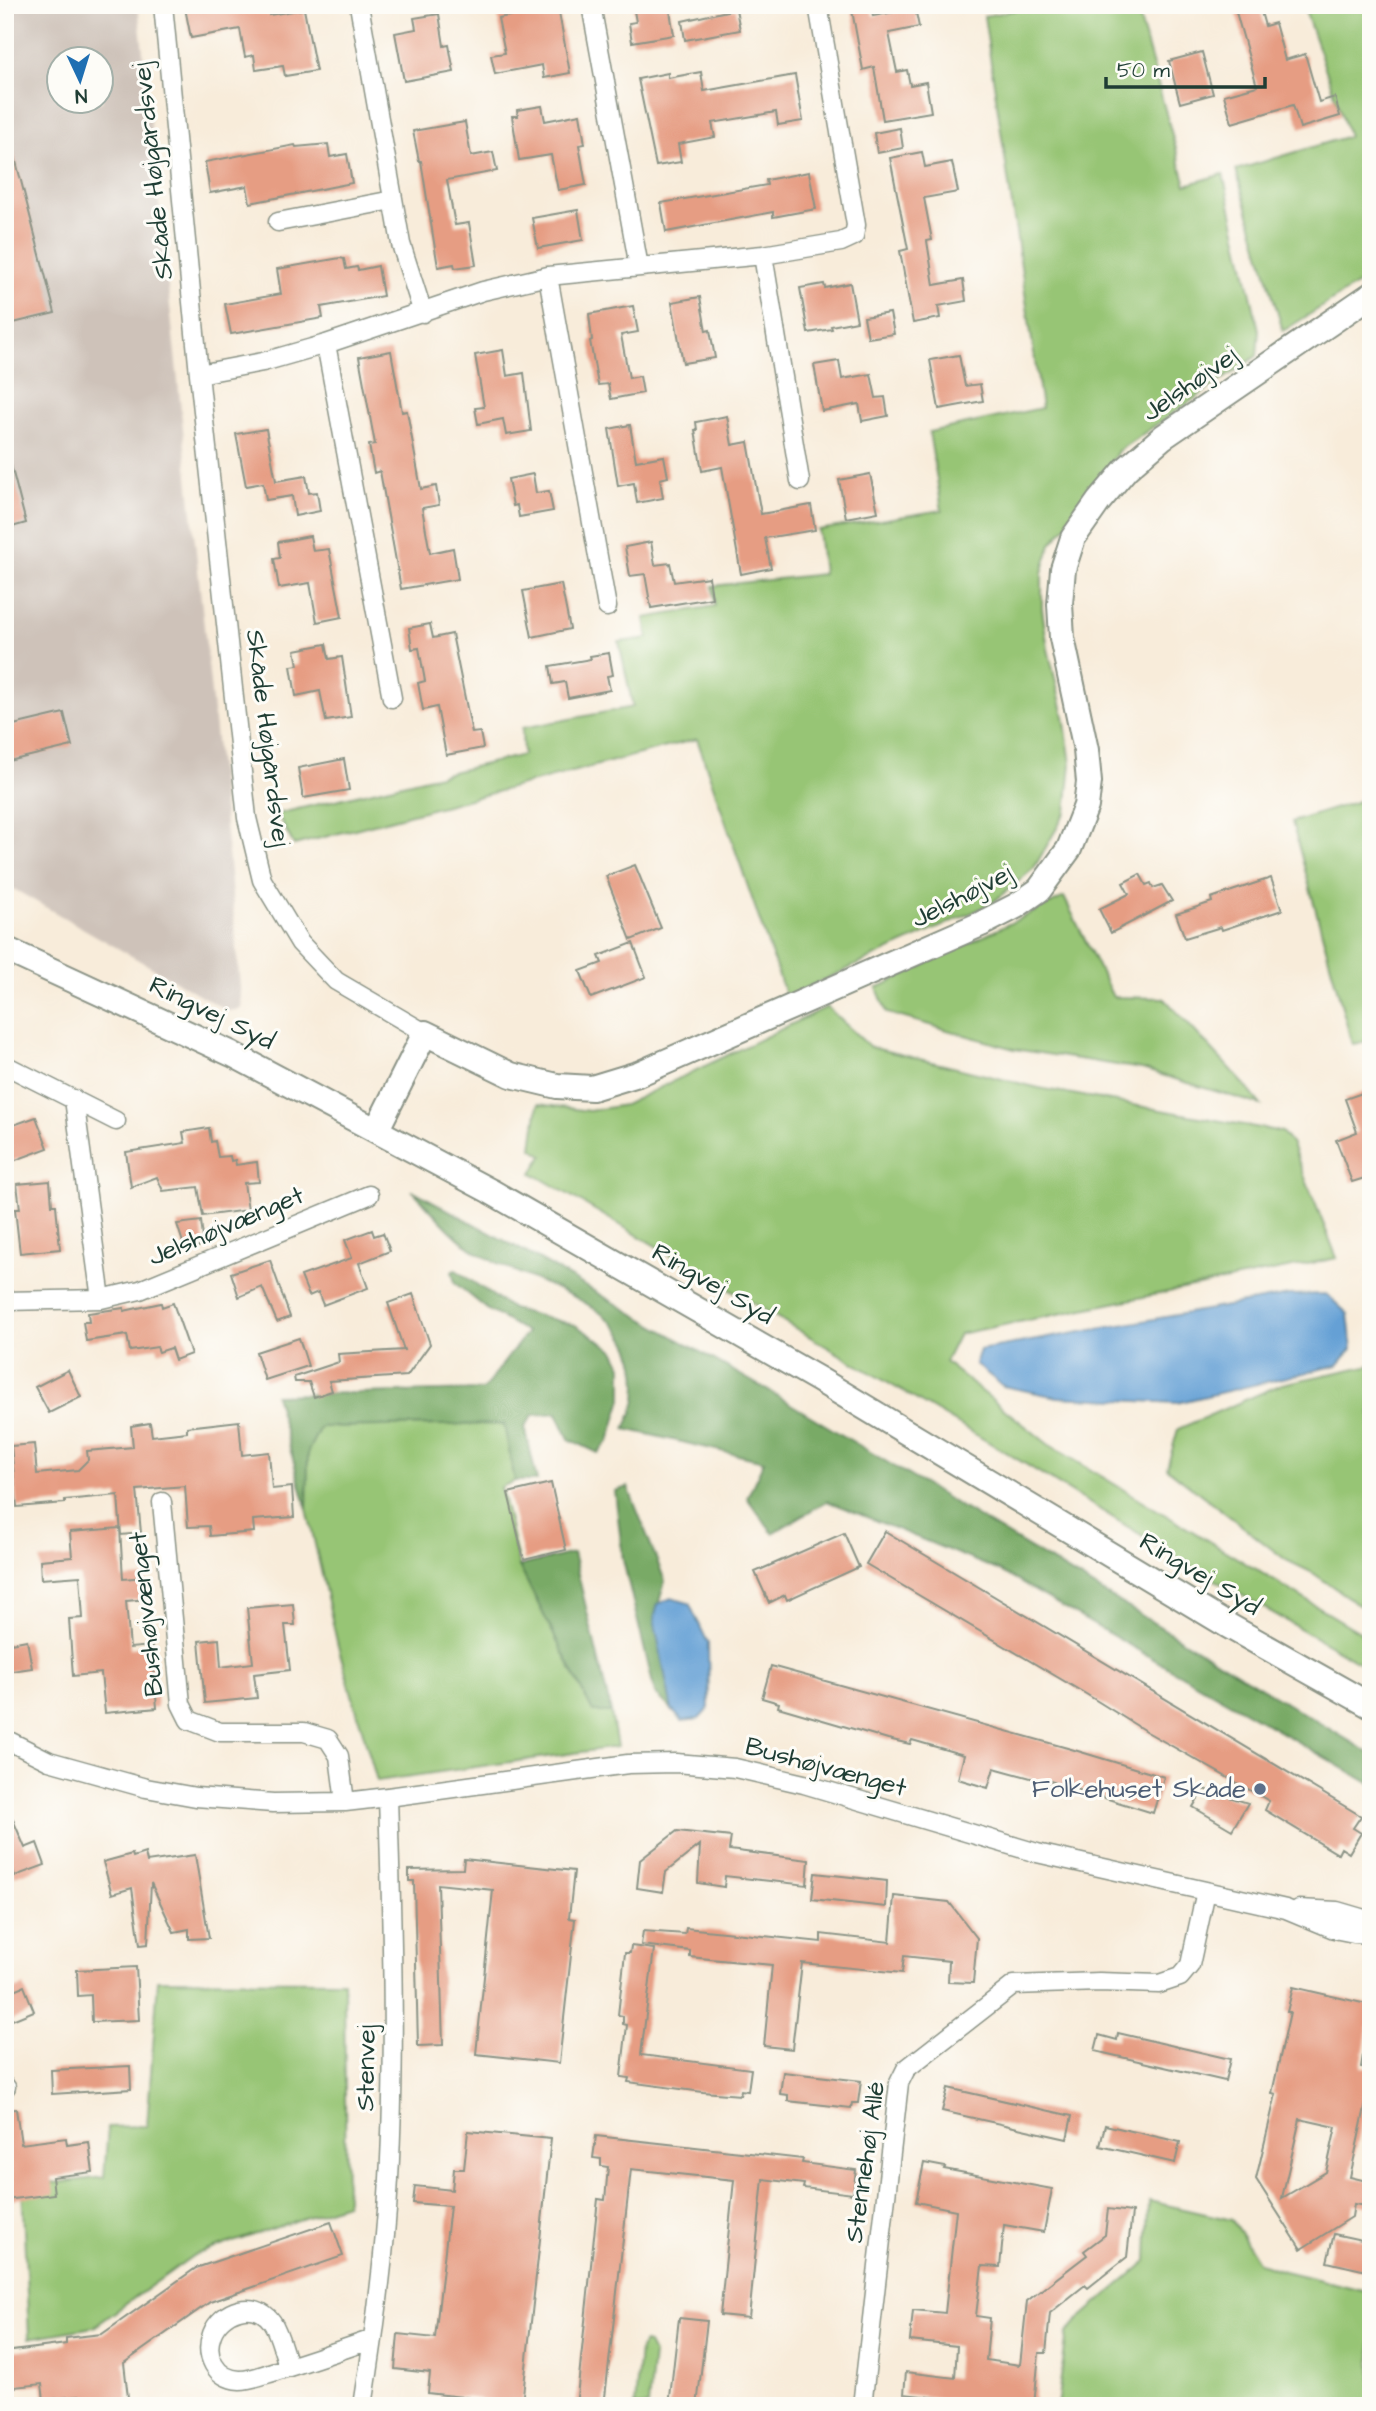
<svg xmlns="http://www.w3.org/2000/svg" width="1376" height="2411" font-family="'Architects Daughter',sans-serif">
<style>
.industrial{fill:#cec2b9;fill-rule:evenodd}
.green{fill:#97c574;stroke:#5b8154;stroke-width:2}
.forest{fill:#79aa66;stroke:#4c744d;stroke-width:2}
.water{fill:#65a0d5;stroke:#426e84;stroke-width:2}
.building{fill:#e69d83;fill-rule:evenodd}
.lines{fill:none;stroke-linecap:round;stroke-linejoin:round}
.street-casing{stroke:#8c9487;stroke-width:21}
.secondary-casing{stroke:#8c9487;stroke-width:28}
.street{stroke:#fff;stroke-width:18}
.secondary{stroke:#fff;stroke-width:24}
.service-dot{fill:#5c6f8a;stroke:#fdfcf7;stroke-width:2.5}
.labels{text-anchor:middle;dominant-baseline:central;stroke-width:6;stroke-linejoin:round;paint-order:stroke}
.street-label{font-size:26px;fill:#1f3d34;stroke:#fdfcf7}
.service-label{font-size:26px;fill:#4e5e75;stroke:#fdfcf7;text-anchor:end}
</style>
<rect width="100%" height="100%" fill="#fdfcf7"/>
<filter id="ink" filterUnits="userSpaceOnUse"><feTurbulence type="fractalNoise" baseFrequency=".0143" numOctaves="2"/><feDisplacementMap in="SourceGraphic" scale="14" xChannelSelector="R" yChannelSelector="G"/><feConvolveMatrix kernelMatrix="1 2 1 2 8 2 1 2 1" color-interpolation-filters="sRGB"/></filter>
<filter id="wash" filterUnits="userSpaceOnUse"><feTurbulence type="fractalNoise" baseFrequency=".00686" numOctaves="4" result="noise"/><feDisplacementMap in="SourceGraphic" scale="28" xChannelSelector="R" yChannelSelector="G"/><feGaussianBlur stdDeviation="1.57" result="paint"/><feColorMatrix in="noise" values="0 0 0 0 0 0 0 0 0 0 0 0 0 0 0 0 0 1.4 0 .05"/><feComposite in="paint" operator="in"/></filter>
<g filter="url(#wash)">
<rect width="100%" height="100%" fill="#f8ecda"/>
<path class="industrial" d="M5 5H138L229 862 242 1009 228 1011 5 884ZM60 60H102V102H60Z"/>
<path class="green" d="M1043 5H1136L1186 185 1223 174 1259 330 1257 356 1118 451 1088 501 1051 544 1042 573V609L1048 649 1064 716 1071 764 1066 812 1034 868 991 904 786 997 697 739 294 845 277 814 523 755 522 728 633 707 619 642 648 638 645 618 715 606 713 586 823 574 818 530 942 510 929 432 1042 408 984 16Z
M1303 5H1371V276L1283 331 1236 170 1349 136Z
M1371 797V1041L1352 1044 1292 822Z
M1064 897 1113 997 1164 998 1243 1083 1261 1105 1142 1069 1014 1049 887 1013 877 988Z
M827 1007 870 1047 1039 1088 1282 1132 1292 1145 1337 1258 959 1334 945 1362 1048 1444 1371 1639V1669L1210 1577 1022 1462 532 1173 543 1155 532 1148 538 1104 589 1111 624 1105Z
M1371 1365V1613L1313 1573 1286 1560 1167 1468 1178 1429 1282 1384Z
M504 1424 515 1481 501 1487 519 1566 593 1712H611L617 1747 377 1781 338 1646 307 1509 308 1451 320 1427Z
M158 1980 344 1981 346 2204 194 2255 94 2327 29 2338 22 2187 104 2177 108 2127 147 2126Z
M1149 2201 1232 2220 1259 2263 1284 2271 1371 2292V2406H1057L1067 2333 1078 2320 1147 2261Z
M644 2343 648 2344 653 2354 648 2406H635L640 2349Z"/>
<path class="forest" d="M412 1190 538 1259 774 1394 1371 1754V1784L1000 1571 827 1501 773 1533 747 1498 764 1461 625 1429C629 1419 635 1409 636 1399 648 1299 542 1292 478 1253 453 1237 432 1211 412 1190Z
M456 1270 512 1309 575 1325 614 1350 622 1366V1399L609 1441 598 1453 569 1439 557 1413 533 1415 525 1427 537 1481H515L504 1424 320 1427 308 1451 307 1509 275 1395 483 1390 527 1332 488 1310 455 1283 452 1271Z
M628 1487 665 1581 654 1619 672 1710 655 1693 623 1560 615 1491Z
M573 1553 611 1712H593L519 1566Z"/>
<path class="water" d="M1326 1294 1348 1314 1352 1349 1338 1365 1177 1403 1057 1397 1003 1386 975 1364 980 1350 1289 1295Z
M671 1598 689 1603 708 1643 709 1708 699 1719 682 1721 672 1710 654 1619 658 1604Z"/>
<g id="blocks">
<path class="building" d="M199 5H268L269 15 304 9 316 71 285 76 283 66 256 70 254 55 245 57 240 29 191 38 185 8Z
M633 5H669L674 35 632 42 629 23 636 22Z
M851 5H871L873 16 915 8 919 27 889 33 897 72 907 70 910 85 926 82 931 112 883 120 874 67 863 70Z
M1234 5H1259L1265 26 1275 23 1285 60 1305 54 1319 102 1335 97 1340 116 1300 128 1293 105 1232 123 1224 95 1257 86Z
M558 7 570 73 544 78 542 65 495 74 491 55 505 53 498 18Z
M736 9 740 30 685 40 682 21Z
M439 14 444 46 449 45 454 72 404 81 395 33 416 29 414 18Z
M1202 52 1213 94 1180 103 1169 61Z
M701 72 704 91 795 75 803 121 778 125 776 112 712 123 715 137 678 144 681 162 656 166 638 79 668 73V78Z
M542 106 545 121 580 114 585 144 579 145 586 185 558 190 551 155 519 160 512 116H518L517 110Z
M465 122 471 156 493 152 497 171 447 180 455 225 469 223 476 265 455 268 454 264 438 267 421 161H419L413 131Z
M900 128 903 148 877 153 874 133Z
M11 142 55 313 5 325V143Z
M328 144 330 157 347 154 352 183 250 203 247 186 210 193 205 162 295 145 296 147Z
M922 152 925 167 952 162 958 192 924 198 932 240 927 241 934 285 963 280 966 301 938 306 940 318 913 323 900 251 908 249 890 158Z
M809 172 816 209 773 217V212L666 232 661 203 767 185 766 180Z
M578 210 583 240 538 248 532 218Z
M340 258 344 259 346 269 357 267 358 270 378 266 383 296 321 307 323 318 231 334 225 304 281 294 277 269Z
M850 283 857 321 831 326 832 329 808 333 800 288 824 284 825 288Z
M700 297 706 331 710 330 715 358 683 363 672 302Z
M633 306 638 332 621 335 629 378 640 376 643 393 611 399 608 384 598 385 590 341 592 340 589 314Z
M890 313 894 334 868 338 864 317Z
M503 350 507 376 524 373 531 431 506 435 503 419 478 424 475 408 484 407 475 355Z
M391 351 402 412 407 411 421 489 436 486 439 505 422 508 430 553 453 548 458 579 401 589 380 471 374 473 369 445 375 444 359 357Z
M959 355 965 386 980 384 983 401 939 409 930 360Z
M839 361 842 379 871 374 876 398 885 397 888 416 862 421 859 404 822 411 814 365Z
M727 416 732 445 748 442 761 514 811 505 815 530 765 538 771 568 741 574 722 467 702 471 695 430H697L696 422Z
M630 425 636 461 664 456 668 477 660 479 663 498 637 503 634 483 618 486 609 429Z
M266 429 276 481 306 476 309 493 317 492 320 511 295 516 292 496 266 500 263 483 246 486 236 434Z
M11 465 26 523 5 529V466Z
M533 474 536 493 549 491 553 511 519 517 517 505 513 506 508 479Z
M870 474 878 512 846 518 839 480Z
M310 536 313 551 329 549 342 617 317 622 310 583 279 588 274 559 280 558 278 542Z
M651 542 655 565 670 563 674 582 709 577 712 598 651 608 645 574 630 576 625 547Z
M561 584 570 629 532 637 523 591Z
M430 624 433 638 452 634 472 733 480 732 483 748 446 755 437 707 423 710 418 683 425 681 419 648 412 649 409 628Z
M326 644 329 659 342 657 351 717 326 721 320 691 296 696 291 666 298 665 295 650Z
M609 653 613 675 607 676 610 690 568 698 565 682 553 684 550 666 591 659 590 656Z
M64 713 72 746 5 762V727Z
M344 759 349 790 303 798 298 768Z
M635 865 661 928 631 940 606 876Z
M1140 874 1146 885 1151 883 1153 888 1162 885 1172 901 1111 933 1099 909 1129 894 1123 883Z
M1271 878 1282 910 1222 930 1221 927 1185 938 1176 914 1212 902 1211 898Z
M633 943 646 977 591 998 580 971 602 963 599 956Z
M1371 1090V1176L1352 1182 1336 1140 1357 1132 1345 1099Z
M36 1117 48 1148 5 1164V1128Z
M209 1128 211 1142 215 1141 218 1157 230 1156 231 1161 235 1160 236 1165 257 1162 259 1182 244 1183 248 1210 203 1216 198 1187 163 1191 157 1177 131 1187 126 1152 185 1143 183 1132Z
M50 1181 52 1205H56L60 1249 20 1253 15 1209H20L17 1184Z
M201 1221 204 1246 185 1249 177 1224Z
M372 1230 374 1236 383 1233 390 1251 359 1263 368 1288 323 1305 318 1292 309 1296 301 1276 352 1258 345 1240Z
M270 1260 290 1317 277 1322 262 1287 239 1297 231 1273Z
M413 1294 430 1344 407 1376 329 1381 332 1391 314 1397 309 1382H295L294 1377 339 1362 338 1354 404 1350 388 1303Z
M161 1303 162 1307 173 1303 191 1354 175 1360 171 1348 159 1352 157 1347 130 1351 127 1335 86 1341 83 1322H89L88 1313 124 1308V1311Z
M299 1338 308 1366 265 1380 256 1352Z
M68 1370 81 1397 49 1413 35 1387Z
M239 1421 242 1455 269 1452 272 1489 292 1487 294 1517 253 1520 254 1532 210 1536 209 1526 188 1527 185 1486 137 1490 141 1533 121 1535 118 1495 65 1500V1503L17 1507 11 1446 34 1444 37 1474 78 1470 88 1460 87 1451 133 1447 131 1426 150 1423 152 1436 187 1432V1427Z
M551 1483 566 1550 524 1560 508 1493Z
M120 1528 123 1579 145 1577 148 1599 126 1601 130 1648 152 1646 157 1708 105 1713 101 1673 73 1676 69 1619 83 1618 80 1576 41 1579 40 1560 72 1557 70 1532Z
M885 1531 1361 1816 1353 1828 1361 1833 1349 1853 1341 1848 1338 1854 1265 1810 1269 1801 1147 1732 1086 1694 866 1564Z
M844 1533 859 1567 787 1600 785 1595 769 1603 755 1572Z
M293 1604 295 1625H285L290 1670 254 1674 257 1698 205 1703 199 1641 219 1639 221 1667 253 1663 247 1608Z
M27 1640 32 1668 5 1672V1644Z
M771 1666 1071 1749 1164 1777 1153 1813 1050 1781 1049 1783 994 1768 988 1788 958 1779 964 1755 912 1740 910 1744 888 1739 778 1707 779 1703 762 1698Z
M1204 1789 1248 1803 1232 1830 1193 1807Z
M5 1801 25 1848 37 1843 45 1865 15 1876 5 1849Z
M677 1831 731 1837 729 1850 809 1860 807 1885 725 1876 724 1887 698 1883 700 1845 666 1872 663 1892 637 1888 640 1860Z
M145 1853 147 1862 195 1855 209 1938 189 1939V1929L174 1932 151 1883 148 1944 140 1945 132 1888 112 1894 103 1862 132 1854 133 1857Z
M464 1859 574 1871 569 1918 575 1919 559 2063 476 2054 493 1890 438 1884 443 2045 418 2046 414 1881H409V1870L463 1869Z
M815 1873 887 1881 886 1907 812 1899Z
M894 1896 949 1902 977 1938 973 1983 948 1982 949 1961 904 1956 902 1973 802 1963 792 2049 764 2046 772 1965 690 1957V1951L641 1945 643 1931 685 1934 686 1928 821 1942V1934L890 1942Z
M631 1946 654 1949 641 2055 751 2069 748 2091 741 2090 740 2095 703 2092 628 2082 629 2078 621 2077 627 2025 623 2024V2016L618 2015 625 1953H630Z
M136 1967 139 2020 92 2022 91 1995 78 1996 77 1970Z
M24 1986 34 2011 5 2023V1994Z
M1293 1987 1371 2005V2027L1368 2026 1361 2067 1371 2069V2095L1368 2094 1350 2177 1371 2182V2207L1354 2204 1352 2217 1301 2249 1256 2179 1276 2094 1272 2093 1290 2012H1287ZM1300 2119 1336 2127 1326 2172 1282 2198Z
M1118 2033 1230 2059 1225 2081 1095 2051 1099 2035 1117 2040Z
M130 2066 131 2089 52 2094 51 2070Z
M783 2072 861 2081 858 2103H852L851 2108 788 2101V2095L780 2094Z
M948 2088 1072 2116 1067 2139 942 2111Z
M16 2109 21 2144 66 2138 67 2145 89 2142 93 2172 52 2177 54 2194 5 2200V2110Z
M1105 2125 1180 2142 1175 2163 1100 2146Z
M468 2131 551 2139 522 2404 428 2393 430 2373 395 2369 398 2334 435 2338 450 2206 413 2203 415 2186 452 2190 454 2169H464Z
M596 2136 803 2159 802 2163 856 2170 853 2194 803 2188 804 2184 763 2179 749 2318 720 2315 734 2180 631 2169 604 2406H576L598 2199 605 2200 608 2167 601 2166V2159L593 2158Z
M924 2163 945 2167 944 2169 1052 2189 1044 2232 1004 2225 1000 2267 982 2266 976 2316 990 2318 986 2360 1020 2365 1027 2301 1087 2255 1084 2251 1105 2235 1108 2209 1132 2212 1127 2257 1088 2288 1085 2285 1050 2313 1046 2353H1039L1034 2406H1009L904 2394 906 2372 955 2378 957 2346 910 2341 913 2310 945 2313 956 2210 916 2202Z
M331 2222 343 2256 210 2302 124 2363 129 2406H79L78 2396 44 2400 42 2384 5 2388V2352L66 2344V2338L102 2334 196 2268Z
M1334 2234 1371 2242V2272L1327 2262Z
M679 2318 707 2321 697 2406H669Z"/>
</g>
</g>
<g filter="url(#ink)">
<use href="#blocks" fill-opacity="0" stroke="#8c9487" stroke-width="2"/>
<g class="lines">
<defs>
<path id="street" d="M163 5 199 374 247 818 262 880 300 943 336 981 425 1033
M359 5 401 244 423 313
M591 5 639 267
M278 222 393 200
M763 255 800 481
M548 276 607 607
M326 344 392 698
M199 374 263 362 326 344 483 291 548 276 763 255 841 242 854 236 856 225 818 5
M5 1065 116 1121
M74 1099 101 1299
M5 1301 101 1299 140 1290 369 1195
M162 1502 181 1704 189 1720 220 1732H304L328 1739 339 1756 345 1802
M5 1739 49 1761 146 1788 196 1797 273 1803 345 1802 388 1797 628 1764 676 1763 735 1768 804 1784 1037 1853 1286 1909 1334 1929 1354 1933 1371 1934
M1299 1909 1337 1911 1371 1921
M5 2087H6
M289 2367C283 2353 280 2334 272 2322 255 2298 221 2310 212 2334 204 2355 215 2379 240 2380 252 2380 265 2374 276 2371 309 2361 341 2350 373 2339
M363 2406C375 2331 385 2255 389 2179 396 2052 392 1925 388 1797
M862 2406 899 2083 906 2069 1014 1985 1099 1982 1159 1984 1180 1977 1190 1965 1206 1891"/>
<path id="secondary" d="M5 949 232 1054 490 1191 818 1379 1227 1625 1371 1706
M377 1129 425 1033 511 1075 557 1086 592 1088 638 1074 981 924 1016 906 1039 890 1069 849 1086 806 1089 782 1086 750 1062 638 1060 604 1063 569 1073 538 1099 501 1126 469 1163 437 1371 295"/>
</defs>
<use href="#street" class="street-casing"/>
<use href="#secondary" class="secondary-casing"/>
<use href="#street" class="street"/>
<use href="#secondary" class="secondary"/>
</g>
</g>
<circle class="service-dot" cx="1260" cy="1789" r="7"/>
<g class="labels">
<g class="street-label">
<text transform="translate(153 171) rotate(-96)">Skåde Højgårdsvej</text>
<text transform="translate(1190 384) rotate(-35)">Jelshøjvej</text>
<text transform="translate(268 738) rotate(83)">Skåde Højgårdsvej</text>
<text transform="translate(962 896) rotate(-27)">Jelshøjvej</text>
<text transform="translate(212 1013) rotate(26)">Ringvej Syd</text>
<text transform="translate(226 1226) rotate(-23)">Jelshøjvænget</text>
<text transform="translate(713 1284) rotate(30)">Ringvej Syd</text>
<text transform="translate(1200 1574) rotate(31)">Ringvej Syd</text>
<text transform="translate(146 1614) rotate(-96)">Bushøjvænget</text>
<text transform="translate(826 1767) rotate(15)">Bushøjvænget</text>
<text transform="translate(366 2068) rotate(-89)">Stenvej</text>
<text transform="translate(865 2162) rotate(-82)">Stennehøj Allé</text>
</g>
<g class="service-label">
<text x="1246" y="1789">Folkehuset Skåde</text>
</g>
</g>
<rect width="1376" height="2411" fill="none" stroke="#fdfcf7" stroke-width="28"/>
<g transform="translate(80 80) rotate(176)"><circle r="33" fill="#fdfcf7" stroke="#a4b0a9" stroke-width="2"/>
<path d="M0-5L12 26L0 18L-12 26Z" fill="#1f6fb2"/>
<text y="-10" font-size="19" font-weight="bold" text-anchor="middle" fill="#1f3d34">N</text>
</g>
<path d="M1106 77v10h159v-10" fill="none" stroke="#1f3d34" stroke-width="3.5"/>
<text x="1117" y="77" font-size="21" fill="#1f3d34" stroke="#fdfcf7" stroke-width="5" paint-order="stroke">50 m</text>
</svg>
